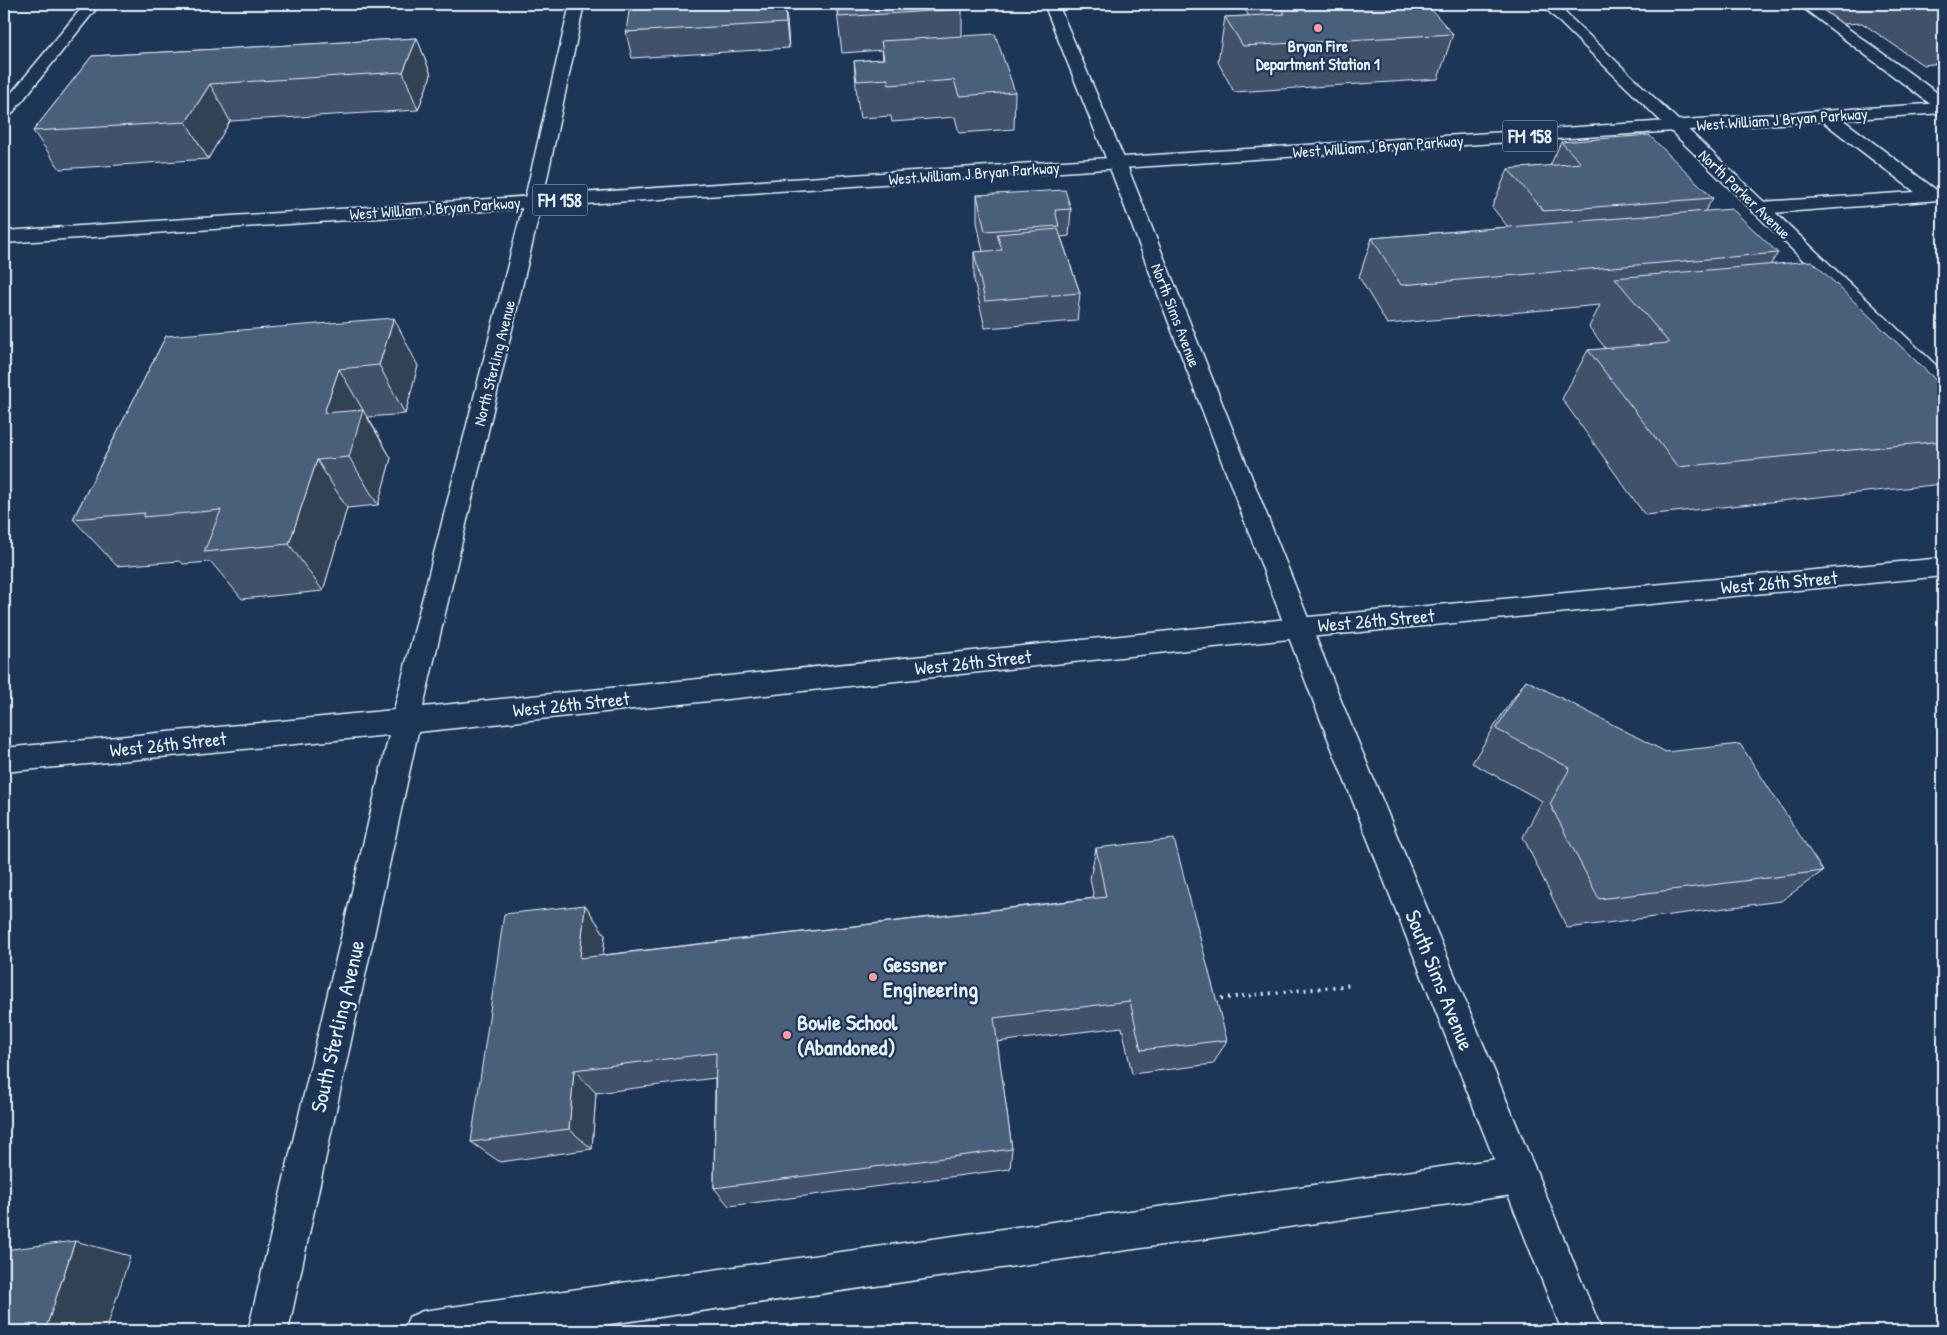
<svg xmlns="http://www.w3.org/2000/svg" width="1947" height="1335" font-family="'Patrick Hand',sans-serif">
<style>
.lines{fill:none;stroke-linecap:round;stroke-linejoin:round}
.lane-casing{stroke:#e8f1f8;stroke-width:3}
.street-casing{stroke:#e8f1f8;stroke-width:3}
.secondary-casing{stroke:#e8f1f8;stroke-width:3}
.primary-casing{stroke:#e8f1f8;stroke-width:3}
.path{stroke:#e8f1f8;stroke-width:4;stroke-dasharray:2 5;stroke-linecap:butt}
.lane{fill:#1d3557;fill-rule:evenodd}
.street{fill:#1d3557;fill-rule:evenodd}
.secondary{fill:#1d3557;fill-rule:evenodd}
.primary{fill:#1d3557;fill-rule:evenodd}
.wall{fill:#3f5169;stroke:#e8f1f8}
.shaded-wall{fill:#334255;stroke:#e8f1f8}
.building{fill:#495e7a;stroke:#e8f1f8}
.poi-dot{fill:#ff9aa2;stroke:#1d3557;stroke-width:2}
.labels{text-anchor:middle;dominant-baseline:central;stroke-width:4.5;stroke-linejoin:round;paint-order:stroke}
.far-poi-label{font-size:16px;font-weight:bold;fill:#e8f1f8;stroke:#1d3557}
.far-street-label{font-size:16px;fill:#e8f1f8;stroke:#1d3557}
.shield{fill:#1d3557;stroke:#abb9c8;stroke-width:1}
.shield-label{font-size:18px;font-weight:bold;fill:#e8f1f8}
.street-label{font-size:19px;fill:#e8f1f8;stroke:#1d3557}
.near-poi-label{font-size:22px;font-weight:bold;fill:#e8f1f8;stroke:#1d3557;text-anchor:start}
.near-street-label{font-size:22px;fill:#e8f1f8;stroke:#1d3557}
</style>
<rect width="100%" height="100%" fill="#1d3557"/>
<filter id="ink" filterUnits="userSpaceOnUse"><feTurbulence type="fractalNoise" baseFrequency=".02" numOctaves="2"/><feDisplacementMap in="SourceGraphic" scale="10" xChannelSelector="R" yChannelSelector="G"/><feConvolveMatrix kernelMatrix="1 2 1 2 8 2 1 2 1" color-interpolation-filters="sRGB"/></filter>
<g filter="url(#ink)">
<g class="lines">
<defs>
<path id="lane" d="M1798 4H1814L1943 97V110L1937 109Z
M1828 112 1834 113 1939 192 1941 196 1939 200 1760 214 1753 212 1751 208 1753 204 1760 202 1915 192 1822 121 1820 117 1822 113Z
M1519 1156 1532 1162 1538 1175 1532 1188 1519 1194 561 1331H403L409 1317 423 1311Z"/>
<path id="street" d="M85 4H100L10 116 4 117V102Z
M570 4H584L542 202 423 707 1298 618 1943 558V576L1298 638 418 732 288 1331H248L389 735 4 772V748L394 710 524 202Z
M1541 4H1556L1943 372V391L1935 389Z"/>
<path id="secondary" d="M1044 4H1058L1126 163 1342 703 1602 1331H1562L1314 703 1108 163Z"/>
<path id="primary" d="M1943 103V113L4 243V231Z"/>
</defs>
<use href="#lane" class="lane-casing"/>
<use href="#street" class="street-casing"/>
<use href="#secondary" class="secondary-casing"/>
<use href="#primary" class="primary-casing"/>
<path class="path" d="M1214 999 1353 985"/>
<use href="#lane" class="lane"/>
<use href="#street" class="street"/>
<use href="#secondary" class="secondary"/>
<use href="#primary" class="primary"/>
</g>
<path class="wall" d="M836 4H960L962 9V36L1015 92 1014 129 959 133 955 117 892 122 891 116 860 118 857 98 854 61 883 59 882 50 842 53Z
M1241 4H1408L1412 8 1453 34 1438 79 1234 92 1218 62 1225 17 1249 16Z
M1815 4H1943V63L1923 65 1862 23 1843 24Z
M787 21 789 48 632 58 626 32Z
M417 38 431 75 418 110 230 121 208 159 60 169 33 131 92 56Z
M1561 142 1713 198 1705 211 1778 253 1770 265 1943 387V484L1645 515 1562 399 1588 350 1606 349 1589 327 1600 305 1387 324 1359 277 1372 238 1508 227 1492 207 1508 169 1550 166Z
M977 195 1071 209 1069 236 1061 237 1080 293 1077 321 985 328 974 280V252H983L977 222Z
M166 336 418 366 405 414 368 417 391 458 378 505 347 508 323 591 242 599 211 562 183 564 180 561 117 566 73 519Z
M1526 680 1823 871 1781 901 1567 928 1523 837 1542 801 1472 763 1501 716Z
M1096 848 1227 1040 1213 1064 1132 1074 1122 1027 997 1042 1012 1149 1010 1169 729 1206 714 1188 715 1078 596 1093 592 1149 500 1162 471 1142 585 905 605 935 603 955 1094 898 1090 879Z"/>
<path class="shaded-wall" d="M785 4 787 21 789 48 786 23Z
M417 38 431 75 418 110 403 72Z
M210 84 230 121 208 159 186 122Z
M394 318 418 366 405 414 379 365Z
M339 369 391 458 378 505 349 457 324 413Z
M317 460 347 508 323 591 289 544Z
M585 905 605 935 600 986 580 958Z
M574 1070 596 1093 592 1149 569 1129Z
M75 1241 130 1256 106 1331H45Z"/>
<path class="building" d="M630 4H785L786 23 626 32Z
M837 4H960L962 9 839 17Z
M1278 4H1408L1412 8 1429 7 1453 34 1243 46 1225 17 1285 14Z
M1928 4H1943V13Z
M995 34 1015 92 959 96 954 80 889 85 888 79 857 81 854 61 884 59 881 41Z
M417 38 403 72 210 84 186 122 33 131 92 56Z
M1649 135 1713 198 1544 211 1508 169 1581 163 1561 142Z
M1065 190 1071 209 1055 210 1059 226 985 231 977 195Z
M1732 209 1778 253 1401 285 1372 238Z
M1058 229 1080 293 985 301 974 252 1002 250 997 234Z
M1812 261 1943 387V441L1678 467 1588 350 1669 343 1615 278Z
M394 318 379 365 339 369 324 413 363 410 349 457 317 460 289 544 204 552 221 510 143 517 145 513 73 519 166 336Z
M1526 680 1666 752 1740 744 1823 871 1599 899 1550 804 1570 768 1496 729Z
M1174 839 1227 1040 1141 1050 1130 1001 994 1018 1012 1149 714 1188 716 1053 574 1070 569 1129 471 1142 504 914 585 905 580 958 1106 897 1096 848Z
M75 1241 45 1331H4V1250Z"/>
</g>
<g class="poi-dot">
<circle cx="1318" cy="28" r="5"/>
<circle cx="873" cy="977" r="5"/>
<circle cx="787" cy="1035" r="5"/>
</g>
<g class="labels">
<g class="far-poi-label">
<text x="1318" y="46">Bryan Fire<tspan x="1318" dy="18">Department Station 1</tspan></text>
</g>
<g class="far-street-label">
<text transform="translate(1782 119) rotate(-4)">West William J Bryan Parkway</text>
<text transform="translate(1378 146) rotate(-4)">West William J Bryan Parkway</text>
<text transform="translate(974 173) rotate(-4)">West William J Bryan Parkway</text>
<text transform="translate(1745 194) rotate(44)">North Parker Avenue</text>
<text transform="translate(435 208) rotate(-4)">West William J Bryan Parkway</text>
<text transform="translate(1176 315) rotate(69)">North Sims Avenue</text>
<text transform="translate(494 363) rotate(-76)">North Sterling Avenue</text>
</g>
<g class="shield">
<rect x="1502.5" y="120.5" width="55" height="31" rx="4"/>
<rect x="532.5" y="184.5" width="55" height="31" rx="4"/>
</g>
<g class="shield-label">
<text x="1530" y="136">FM 158</text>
<text x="560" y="200">FM 158</text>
</g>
<g class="street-label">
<text transform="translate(1779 582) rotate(-5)">West 26th Street</text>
<text transform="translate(1376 620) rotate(-5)">West 26th Street</text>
<text transform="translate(973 662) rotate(-6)">West 26th Street</text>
<text transform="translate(571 704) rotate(-6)">West 26th Street</text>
<text transform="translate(168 744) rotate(-6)">West 26th Street</text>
</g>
<g class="near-poi-label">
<text x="883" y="964">Gessner<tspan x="883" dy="25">Engineering</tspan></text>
<text x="797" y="1022">Bowie School<tspan x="797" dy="25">(Abandoned)</tspan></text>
</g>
<g class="near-street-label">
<text transform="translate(1440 980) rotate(68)">South Sims Avenue</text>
<text transform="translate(337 1026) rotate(-77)">South Sterling Avenue</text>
</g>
</g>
<rect width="1947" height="1335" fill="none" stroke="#1d3557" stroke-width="20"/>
<rect x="10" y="10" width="1927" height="1315" fill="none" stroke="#e8f1f8" stroke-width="2" filter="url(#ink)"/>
</svg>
